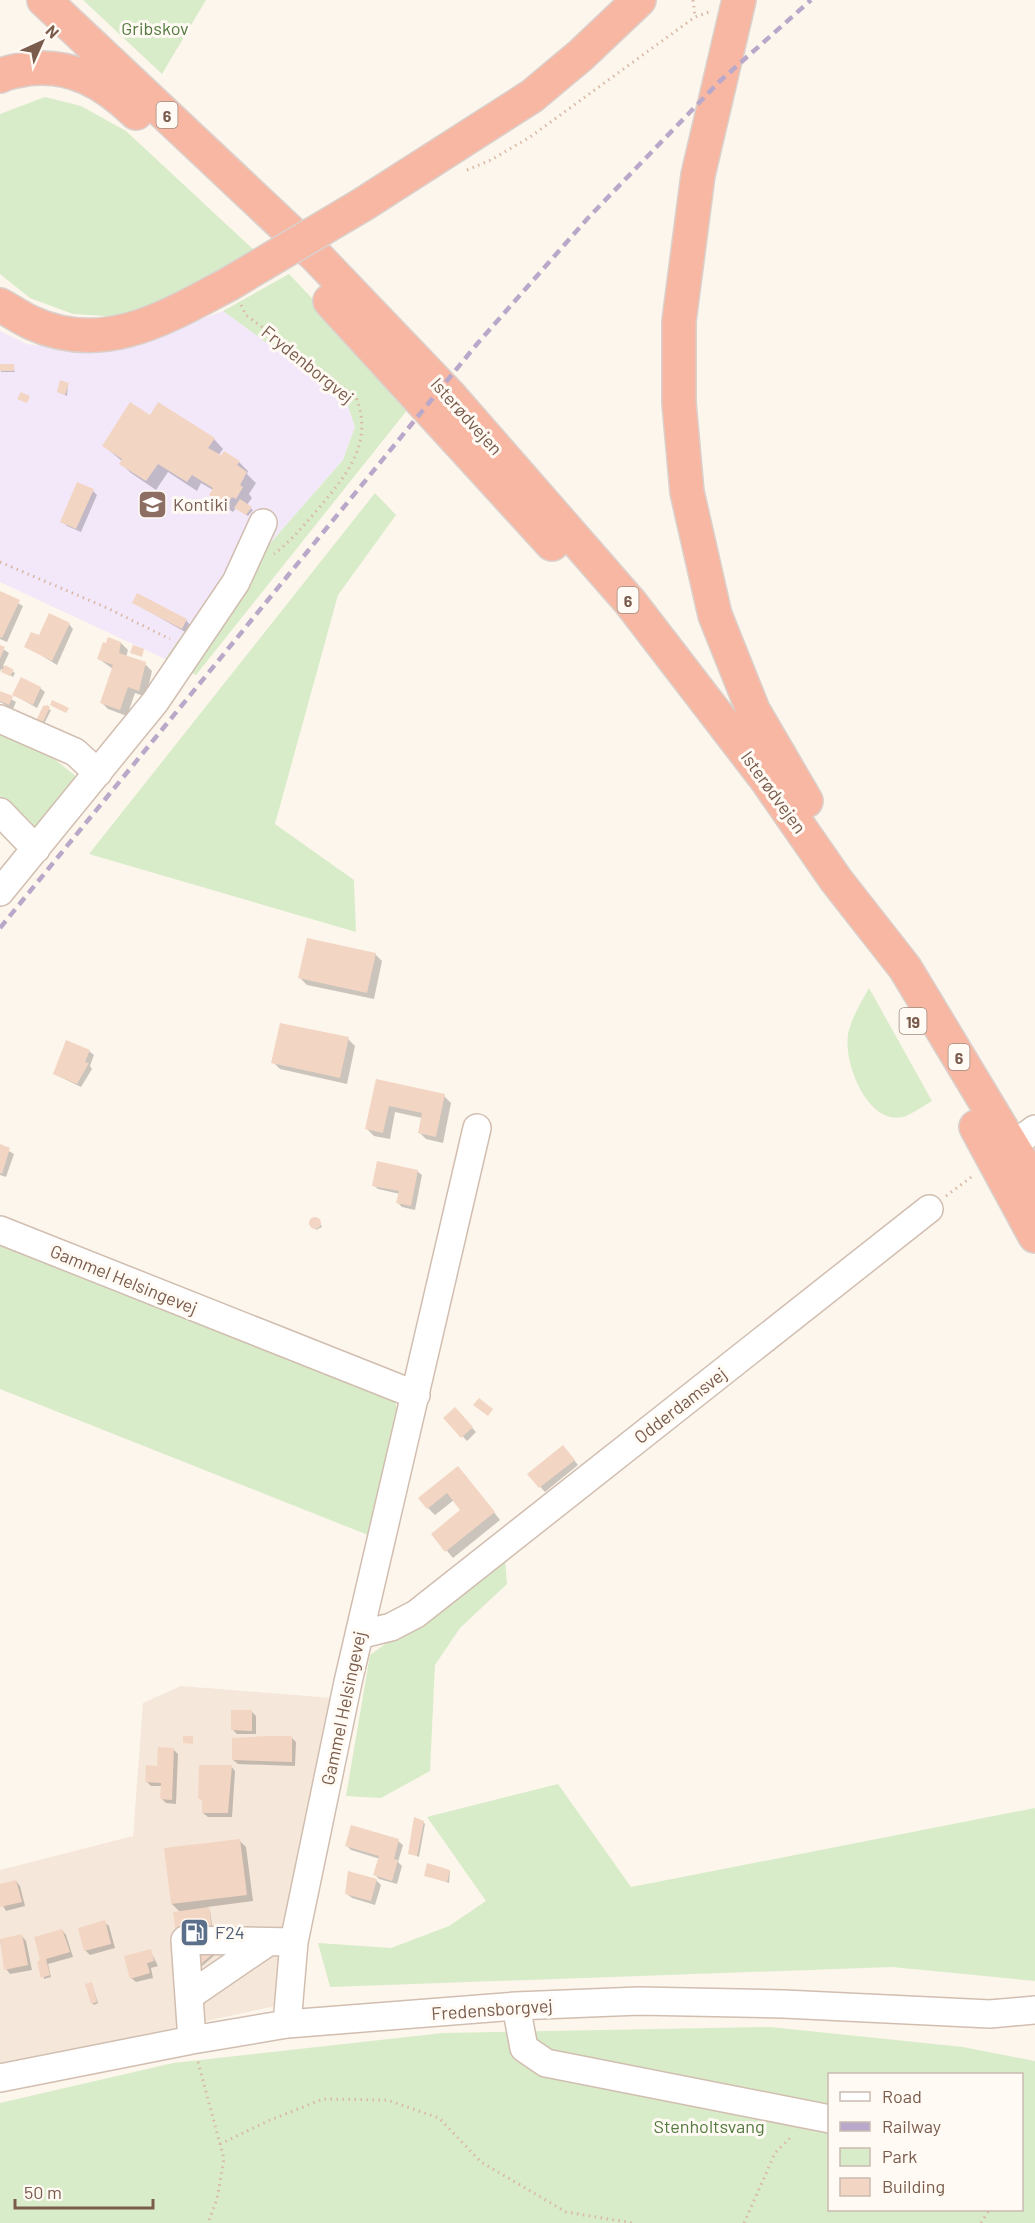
<svg xmlns="http://www.w3.org/2000/svg" width="1035" height="2223" font-family="Barlow,sans-serif">
<style>
.residential{fill:#f5e8da}
.education{fill:#f3e8fa}
.green{fill:#d8ecc9;fill-rule:evenodd}
.shadow{fill:#0003}
.building{fill:#f3d5c3}
.lines{fill:none;stroke-linecap:round;stroke-linejoin:round}
.minor-casing{stroke:#d1beb0;stroke-width:30}
.highway-casing{stroke:#dad1cd;stroke-width:36}
.path{stroke:#d9b8a5;stroke-width:3;stroke-dasharray:1.5 4.5;stroke-linecap:butt}
.minor{stroke:#fff;stroke-width:27}
.highway{stroke:#f7b7a3;stroke-width:33}
.rail{stroke:#b9a8c9;stroke-width:4.5;stroke-dasharray:9 6;stroke-linecap:butt}
.highway-bridge-casing{stroke:#dad1cd;stroke-width:36;stroke-linecap:butt}
.highway-bridge{stroke:#f7b7a3;stroke-width:33}
.labels{text-anchor:middle;dominant-baseline:central;stroke-width:6;stroke-linejoin:round;paint-order:stroke}
.shield{fill:#fffaf3;stroke:#a28b7f;stroke-width:1.5}
.shield-label{font-size:16px;font-weight:bold;fill:#7a5c4d}
.park-label{font-size:18px;fill:#537a41;stroke:#fffaf3}
.street-label{font-size:18px;fill:#7a5c4d;stroke:#fffaf3}
.education-label{font-size:18px;fill:#785e54;stroke:#fffaf3;text-anchor:start}
.service-label{font-size:18px;fill:#4e5e75;stroke:#fffaf3;text-anchor:start}
</style>
<rect width="100%" height="100%" fill="#fdf6ec"/>
<path class="residential" d="M181 1686 333 1698 280 2005 0 2066V1870L133 1836 143 1703Z"/>
<path class="education" d="M223 311 346 400 355 427 343 460 266 548 220 581 165 659 0 582V331L27 344 93 353 136 344Z"/>
<path class="green" d="M83 0H206L162 74Z
M45 97 81 106 126 131 257 253 172 304 120 317 73 314 30 298 0 274V114Z
M289 274 412 404 196 675 165 659 220 581 266 548 343 460 355 427 346 400 223 311Z
M375 493 396 515 338 595 275 824 354 880 356 932 89 854Z
M0 732 47 753 78 778 36 829 0 799Z
M869 988 932 1101C923 1106 912 1114 903 1117 866 1125 841 1058 849 1030 853 1015 862 1001 869 988Z
M0 1243 392 1394 400 1416 368 1535 0 1389Z
M505 1558 507 1584 460 1628 435 1665 430 1771 381 1798 346 1796 370 1655Z
M558 1784 631 1887 1035 1808V1981L892 1967 330 1987 318 1943 391 1948 449 1926 486 1901 427 1817Z
M770 2027 963 2047 1035 2061V2223H0V2103L173 2063 443 2033ZM830 2074H1022V2210H830Z"/>
<path class="shadow" d="M0 366H13L15 372H1Z
M68 384 67 396 58 392Z
M151 417 214 439 223 449 218 456 239 462 248 471 247 474 256 483 249 494 252 498 247 505 253 510 248 516 236 508 233 512 220 504 211 494 213 490 201 483 197 491 168 472 156 490 131 473 121 464 123 462 104 446Z
M93 491 97 495 81 532 67 526 62 521Z
M0 593 23 606 7 642 0 639Z
M134 603 186 620 190 625 187 633Z
M69 624 73 629 57 665 26 646Z
M121 643 128 650 126 657 145 664 152 671 146 697 135 693 127 716 108 709 101 702 113 669 99 659 107 645Z
M0 647 9 653 3 666 15 673 13 677 1 669 0 672Z
M40 688 45 692 37 708 14 695Z
M0 692 16 702 13 709 0 702Z
M44 708 51 710 44 724 40 722Z
M375 954 382 961 374 999 307 985 300 978Z
M348 1039 355 1046 347 1084 280 1069 273 1062Z
M89 1051 94 1055 90 1066 92 1069 81 1087 54 1074Z
M377 1081 444 1096 451 1103 443 1143 426 1139 419 1132 422 1118 395 1112 390 1139 374 1136 367 1129Z
M0 1146 14 1154 6 1177 0 1175Z
M417 1171 422 1175 415 1210 402 1207 398 1203 400 1194 378 1189 373 1185Z
M317 1218 322 1227 316 1230 311 1221Z
M455 1409 476 1432 467 1441 446 1418Z
M567 1451 578 1465 545 1492 529 1474Z
M465 1475 500 1520 453 1558 433 1534 462 1511 454 1500 435 1515 428 1508Z
M251 1711 256 1716V1734H237L233 1730Z
M291 1737 296 1742 295 1766 238 1764 233 1760Z
M173 1749 178 1754 176 1804 166 1803 162 1799V1786H151L146 1781Z
M231 1766 235 1771 232 1817H208L203 1813 204 1802 200 1798Z
M423 1822 425 1824 419 1857 410 1853Z
M239 1840 246 1847 253 1901 207 1907 210 1911 216 1954 202 1966 183 1968 181 1913 172 1904Z
M398 1841 403 1845 398 1862 402 1866 397 1884 379 1879 375 1875 380 1859 351 1850 347 1846Z
M450 1871 449 1883 426 1875Z
M376 1880 381 1885 375 1905 352 1898 347 1894Z
M16 1881 20 1886 25 1906 6 1911 0 1901V1885Z
M104 1922 109 1926 115 1948 90 1955 85 1950Z
M62 1930 66 1935 73 1957 48 1964 51 1977 44 1979 43 1961Z
M22 1936 26 1941 32 1970 10 1974 6 1969 0 1940Z
M150 1950 158 1966 151 1968 153 1978 136 1982 131 1978Z
M92 1984 98 2003 94 2005 92 2003Z"/>
<path class="building" d="M0 364H14V371H0Z
M60 380 69 383 65 395 57 392Z
M21 392 30 396 27 403 17 399Z
M130 402 150 415 158 402 215 438 208 448 221 455 224 451 240 461 237 465 247 472 240 485 243 487 236 499 232 497 230 500 227 499 223 504 209 495 213 488 192 475 187 482 158 464 146 481 119 464 122 459 102 446Z
M77 482 94 489 76 529 60 522Z
M240 499 252 507 246 515 234 508Z
M0 591 20 600 2 638 0 637Z
M137 593 187 619 182 629 132 603Z
M49 613 70 623 52 661 24 647 31 632 39 635Z
M108 637 121 642 119 653 146 662 139 691 128 687 120 710 100 703 113 665 97 659 103 642 106 643Z
M0 645 5 647 0 659Z
M133 645 144 649 142 657 130 653Z
M5 665 14 670 10 676 1 672Z
M21 677 41 687 33 705 12 695Z
M0 691 13 696 9 705 0 701Z
M52 700 69 708 66 713 50 705Z
M47 705 50 707 42 724 36 721 43 706Z
M307 938 376 953 367 993 298 978Z
M280 1023 349 1037 340 1078 271 1063Z
M66 1040 90 1050 85 1062 89 1063 77 1084 53 1074Z
M376 1079 445 1094 436 1137 418 1133 422 1113 389 1106 383 1133 365 1129Z
M0 1144 10 1148 2 1174 0 1173Z
M377 1161 418 1170 411 1206 396 1203 399 1191 372 1186Z
M309 1223a6 6 0 1 1 12 0a6 6 0 1 1-12 0Z
M479 1398 493 1409 488 1416 473 1405Z
M455 1407 473 1427 461 1438 443 1418Z
M563 1445 575 1460 539 1488 527 1474Z
M458 1466 495 1512 445 1552 431 1534 460 1510 447 1493 427 1509 418 1498Z
M231 1710H252V1731L231 1730Z
M183 1736H193V1744L183 1743Z
M268 1736H292V1762L232 1760V1738Z
M158 1747 174 1748 172 1800 160 1799 161 1783 145 1782 146 1765 157 1766Z
M199 1765H232L228 1813H202V1799H198Z
M414 1817 424 1821 417 1856 408 1854Z
M351 1825 399 1839 394 1859 398 1860 392 1881 373 1875 379 1856 345 1846Z
M240 1839 247 1895 171 1904 164 1848Z
M427 1863 450 1870 447 1882 424 1876Z
M348 1871 377 1879 371 1901 345 1894Z
M16 1880 22 1902 0 1907V1884Z
M209 1907 215 1952 200 1965 180 1967 173 1912Z
M105 1920 111 1944 84 1951 78 1928Z
M62 1929 70 1952 46 1959 50 1975 41 1978 37 1962 40 1960 34 1937Z
M22 1934 28 1965 4 1970 0 1939Z
M151 1949 154 1961 147 1963 150 1973 130 1979 124 1956Z
M92 1982 97 2002 91 2004 85 1984Z"/>
<g class="lines">
<defs>
<path id="minor" d="M0 719 75 752 98 773
M0 812 36 849
M0 892 155 702 236 582 263 523
M995 1158 1035 1129
M0 1230 416 1395
M359 1635 391 1627 416 1614 929 1209
M189 1996 268 1942
M516 2006 524 2048 546 2063 830 2119
M287 2024 294 1942 348 1682 477 1128
M192 2040 185 1940 294 1942
M0 2078 192 2040 287 2024 516 2006 639 2001 784 2004 990 2014 1035 2010"/>
<path id="highway" d="M44 0 317 257 451 397 630 602 766 779 836 880 905 968 1035 1184
M739 0 698 175 679 321V403L687 492 715 615 753 710 806 801
M0 76C9 71 18 71 27 69 71 63 105 83 136 113
M362 205 532 96 581 55 639 0
M330 301 552 544
M0 305C11 311 21 318 32 323 104 356 167 317 229 284
M976 1127 1035 1236"/>
</defs>
<use href="#minor" class="minor-casing"/>
<use href="#highway" class="highway-casing"/>
<path class="path" d="M693 0 695 17
M467 170 491 160 530 137 695 17 709 12
M241 305 246 315 356 397C374 443 347 474 319 508 304 525 291 541 274 554
M0 562 105 607 170 639
M946 1196 974 1175
M198 2062 224 2159 217 2199 208 2223
M220 2144 268 2121 323 2099 387 2100 439 2118 481 2162 566 2212 633 2223
M744 2223 775 2153 793 2135
M981 2223 989 2210"/>
<use href="#minor" class="minor"/>
<use href="#highway" class="highway"/>
<path class="rail" d="M0 928 477 344 588 218 720 81 811 0"/>
<defs>
<path id="highway-bridge" d="M229 284 362 205"/>
</defs>
<use href="#highway-bridge" class="highway-bridge-casing"/>
<use href="#highway-bridge" class="highway-bridge"/>
</g>
<defs>
<symbol id="school-square" viewBox="-11 -11 22 22"><rect x="-9" y="-9" width="18" height="18" rx="4" fill="#8d6e63" stroke="#fffaf3"/><path d="M0-5L7-2L0 1L-7-2ZM-4 1L0 2.5L4 1V4Q0 6-4 4Z" fill="#fff"/></symbol>
<symbol id="fuel-square" viewBox="-11 -11 22 22"><rect x="-9" y="-9" width="18" height="18" rx="4" fill="#5c6f8a" stroke="#fffaf3"/><path d="M-5.5-6h7V0h2V4h1.3V-2.5L3-4.5l.8-.8L6-3V5H2.5V1h-1V6h-7ZM-4.2-4.7v3.2H.2V-4.7Z" fill="#fff"/></symbol>
</defs>
<g fill-rule="evenodd">
<use href="#school-square" x="136" y="488" width="33" height="33"/>
<use href="#fuel-square" x="178" y="1916" width="33" height="33"/>
</g>
<g class="labels">
<g class="shield">
<rect x="156.5" y="102" width="21" height="26" rx="4.5"/>
<rect x="617.5" y="587" width="21" height="26" rx="4.5"/>
<rect x="899.5" y="1008" width="27" height="26" rx="4.5"/>
<rect x="948.5" y="1044" width="21" height="26" rx="4.5"/>
</g>
<g class="shield-label">
<text x="167" y="115">6</text>
<text x="628" y="600">6</text>
<text x="913" y="1021">19</text>
<text x="959" y="1057">6</text>
</g>
<g class="park-label">
<text x="155" y="28">Gribskov</text>
<text x="709" y="2126">Stenholtsvang</text>
</g>
<g class="street-label">
<text transform="translate(308 364) rotate(39)">Frydenborgvej</text>
<text transform="translate(467 416) rotate(48)">Isterødvejen</text>
<text transform="translate(774 792) rotate(54)">Isterødvejen</text>
<text transform="translate(124 1279) rotate(22)">Gammel Helsingevej</text>
<text transform="translate(680 1405) rotate(-38)">Odderdamsvej</text>
<text transform="translate(343 1708) rotate(-78)">Gammel Helsingevej</text>
<text transform="translate(492 2009) rotate(-4)">Fredensborgvej</text>
</g>
<g class="education-label">
<text x="173" y="504">Kontiki</text>
</g>
<g class="service-label">
<text x="215" y="1932">F24</text>
</g>
</g>
<rect x="828" y="2073" width="195" height="138" fill="#fffaf3" stroke="#cabbb1" stroke-width="1.5"/>
<rect x="840" y="2092" width="30" height="9" fill="#ffffff" stroke="#cabbb1" stroke-width="1.5"/>
<text x="882" y="2103" font-size="18" fill="#7a5c4d">Road</text>
<rect x="840" y="2122" width="30" height="9" fill="#b9a8c9" stroke="#cabbb1" stroke-width="1.5"/>
<text x="882" y="2133" font-size="18" fill="#7a5c4d">Railway</text>
<rect x="840" y="2148" width="30" height="18" fill="#d8ecc9" stroke="#cabbb1" stroke-width="1.5"/>
<text x="882" y="2163" font-size="18" fill="#7a5c4d">Park</text>
<rect x="840" y="2178" width="30" height="18" fill="#f3d5c3" stroke="#cabbb1" stroke-width="1.5"/>
<text x="882" y="2193" font-size="18" fill="#7a5c4d">Building</text>
<g transform="translate(42 42) rotate(45)" stroke="#fffaf3" stroke-width="4.5" paint-order="stroke">
<path d="M0-4.5L10 22L0 15L-10 22Z" fill="#7a5c4d"/>
<text y="-9" font-size="16" font-weight="bold" text-anchor="middle" fill="#7a5c4d">N</text>
</g>
<path d="M15 2199v9h138v-9" fill="none" stroke="#7a5c4d" stroke-width="3"/>
<text x="24" y="2199" font-size="18" fill="#7a5c4d" stroke="#fffaf3" stroke-width="4.5" paint-order="stroke">50 m</text>
</svg>
